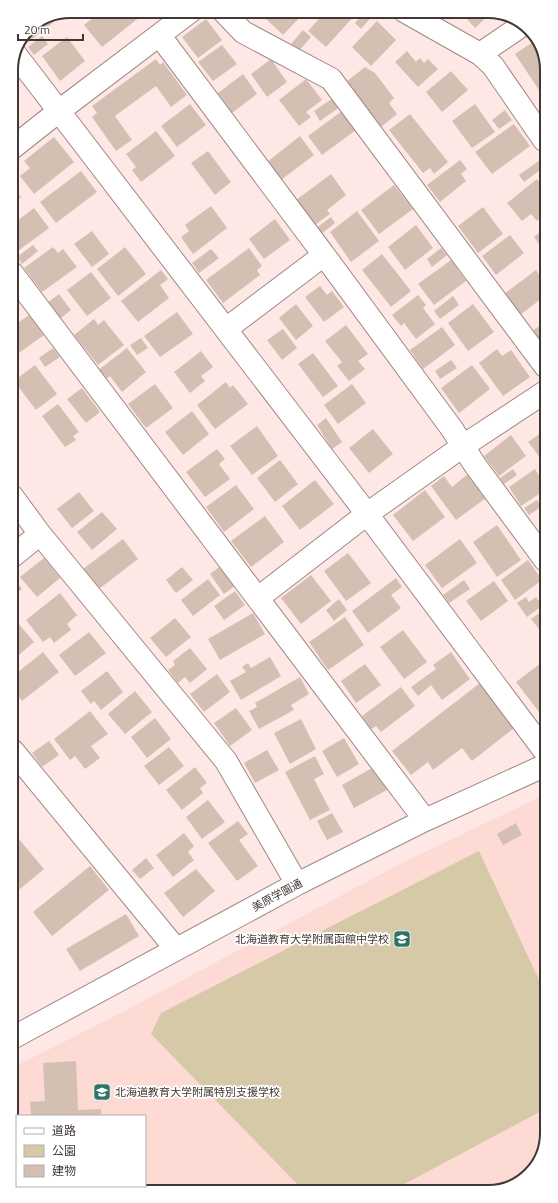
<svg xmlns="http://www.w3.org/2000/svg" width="558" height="1203" font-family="'Titillium Web','Noto Sans JP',sans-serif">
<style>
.built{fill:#fddad4}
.green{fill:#d6c9a7}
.building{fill:#d4c0b2}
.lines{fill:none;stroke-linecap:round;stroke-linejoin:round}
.minor-casing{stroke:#a08884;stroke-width:24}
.minor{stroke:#fff;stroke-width:22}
.labels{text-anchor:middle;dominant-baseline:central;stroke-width:3.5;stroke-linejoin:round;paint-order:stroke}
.street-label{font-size:11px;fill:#423735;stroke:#fff}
.poi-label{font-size:11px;fill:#423735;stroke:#fff;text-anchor:end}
.rim{fill:none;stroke:#423735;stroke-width:2}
</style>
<rect width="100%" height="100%" fill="#fee8e5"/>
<path class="built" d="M546 794 547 1133 535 1169 507 1189 66 1192 51 1186H145V1116H17V1156L14 1152V1067L117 1015 400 864Z"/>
<path class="green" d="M479 851 547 997V1108L393 1190H303L151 1034 161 1013Z"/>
<path class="building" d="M70 11H74L68 16 66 13Z
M101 11H144L145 13 102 47 84 25Z
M270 11H304L305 12 283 35 264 17Z
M326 11H353L356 14 326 47 308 31Z
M366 11H375L376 12 361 29 355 23Z
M460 11H493L475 28Z
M57 16 59 18 27 43 24 39 29 28Z
M206 19 222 40 198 58 182 37Z
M377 21 396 40 371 66 352 47Z
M303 30 311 37 299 51 291 44Z
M42 36 48 44 34 55 28 47Z
M67 37 85 61 60 81 42 56Z
M536 40 544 51V86L539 90 515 54Z
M222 45 237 64 213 81 198 62Z
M407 51 416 62 420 58 424 63 428 59 438 69 418 87 395 62Z
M156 59 160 65 163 62 187 95 171 107 156 86 115 116 132 140 116 151 92 117 97 113 92 106Z
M271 59 287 82 267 97 251 74Z
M365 67 375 73 394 98 389 103 397 114 381 127 346 82Z
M451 71 468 90 442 112 426 92Z
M243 74 257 94 232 113 218 93Z
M306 79 322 100 306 112 311 117 299 126 279 100Z
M333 98 340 107 320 121 314 111Z
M190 104 206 125 177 147 161 126Z
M475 104 495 132 472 148 452 121Z
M11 105 19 115 11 120Z
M505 110 512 120 499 129 492 120Z
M342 111 356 130 322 155 308 136Z
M410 114 448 162 434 174 430 168 423 173 389 130Z
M514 124 530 146 492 174 475 152Z
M156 131 175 156 141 182 132 170 136 167 126 154Z
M300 136 314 155 281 180 267 162Z
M54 137 74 162 34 194 20 176 30 168 24 161Z
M208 151 231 182 215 195 191 163Z
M460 160 467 169 461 174 466 181 440 202 427 185Z
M540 160 544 167 524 182 519 175Z
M81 171 97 192 56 223 40 202Z
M331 174 346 195 327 210 330 214 315 225 296 200Z
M537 179 544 188V215L537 221 531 214 522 221 507 203Z
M11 185 21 197 12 205V203Z
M394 185 413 209 379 234 361 210Z
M211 206 227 228 193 254 181 237 189 231 185 225Z
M483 207 503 234 478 253 458 226Z
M34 208 49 228 18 251 12 242V225Z
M357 211 379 241 351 262 330 232Z
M331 217 335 223 321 234 316 228Z
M275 219 290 240 264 259 249 239Z
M416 225 433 248 405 270 388 247Z
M544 229V251L534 237Z
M92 231 109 254 92 267 74 244Z
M510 235 524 253 496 275 482 256Z
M33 245 38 251 22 264 17 257Z
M53 247 58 253 63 249 77 267 42 292 24 268Z
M125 247 146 274 118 296 97 269Z
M249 248 262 266 257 270 260 275 223 303 206 280Z
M441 248 447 255 432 267 427 259Z
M211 249 219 258 199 273 192 263Z
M382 254 411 291 391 307 362 270Z
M451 260 466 281 434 305 418 284Z
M161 270 168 279 160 285 169 298 138 322 121 301Z
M536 270 542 279 544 278 545 296 520 315 504 294Z
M91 272 111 298 87 316 67 290Z
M320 286 327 295 332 291 344 307 324 322 305 297Z
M59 294 71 310 60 319 47 303Z
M418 295 426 305 423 308 435 324 416 339 404 323 401 326 392 315Z
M453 296 459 305 440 319 434 311Z
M545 302V315L539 306Z
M296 304 313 326 296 340 279 318Z
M473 304 494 332 468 351 448 323Z
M177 312 193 334 160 357 144 336Z
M29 315 44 335 12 358V327Z
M94 319 98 325 104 320 124 345 98 365 74 335Z
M545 322V349L532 331Z
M346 325 368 354 358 361 365 369 349 381 337 366 342 362 325 341Z
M442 327 455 345 423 369 410 350Z
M283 329 297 348 282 360 267 340Z
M141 338 148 348 137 355 130 345Z
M53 348 60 357 45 367 39 358Z
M127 348 146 372 122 392 110 376 104 381 97 371Z
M497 349 502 356 511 350 530 377 503 396 479 363Z
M201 351 213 367 201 376 205 381 190 393 174 372Z
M313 353 338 386 323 397 298 364Z
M451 360 457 368 440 379 435 371Z
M35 365 57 394 36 410 14 381Z
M472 365 490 389 459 413 441 388Z
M226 382 230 388 233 385 248 404 215 429 197 405Z
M155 384 173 408 146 428 128 404Z
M352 384 366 403 338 424 324 405Z
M82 388 100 412 86 423 67 399Z
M58 404 79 432 73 436 76 440 65 447 42 416Z
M192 411 209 434 183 455 165 432Z
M326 418 342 442 332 449 317 425Z
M257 426 278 456 252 475 230 446Z
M373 429 393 454 369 473 349 448Z
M545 430V464L528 442Z
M511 435 526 456 499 476 484 456Z
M217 449 225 459 219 464 230 479 205 497 186 472Z
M280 460 298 484 275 502 257 478Z
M513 469 517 475 504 484 500 478Z
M535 469 545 485V490L521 506 509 487Z
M468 474 486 498 456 520 431 486 444 476 452 487Z
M315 480 334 504 300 530 282 506Z
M236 485 254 509 224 532 206 507Z
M425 490 445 517 413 541 393 515Z
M79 492 94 511 72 528 57 509Z
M537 500 542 506 529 515 524 508Z
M102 512 117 529 92 550 77 532Z
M265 516 284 542 251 567 231 541Z
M497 525 521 560 497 577 473 542Z
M123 539 138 559 99 589 83 569Z
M460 539 477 563 442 588 425 565Z
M348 553 371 583 346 601 324 571Z
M44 558 60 578 37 597 20 577Z
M528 560 542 580 515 600 501 580Z
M222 565 236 585 224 594 210 574Z
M182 567 193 580 176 593 166 580Z
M311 575 331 601 301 624 281 598Z
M13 577 22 589 13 596Z
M396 578 402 587 391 595 401 608 368 633 352 611Z
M208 579 220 595 193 616 181 600Z
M464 580 470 589 449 603 443 595Z
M494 581 508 601 481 621 466 601Z
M235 591 245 605 224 620 214 606Z
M60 593 77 615 67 624 71 630 54 643 50 637 43 642 26 620Z
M526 597 529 602 536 597 542 606 527 617 517 603Z
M339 599 347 610 334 621 326 610Z
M545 609 546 638 531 619Z
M253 613 265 634 220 660 208 639Z
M345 617 364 645 328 670 309 642Z
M175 618 191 637 166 657 150 638Z
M18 623 34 642 13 660V627Z
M403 630 427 662 404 679 380 647Z
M89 632 106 653 75 676 59 655Z
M190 648 207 669 190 683 185 677 178 683 168 670 175 665 173 661Z
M43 652 59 672 22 701 13 690V676Z
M451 652 470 679 442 700 431 685 418 696 411 687 436 669 433 665Z
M270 657 281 676 241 700 230 681 246 672 242 667 248 663 251 668Z
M545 660H546V721L516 682Z
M365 664 381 685 356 703 341 681Z
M107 671 123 692 101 710 94 701 91 704 81 691Z
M217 674 230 692 204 712 190 694Z
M300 677 309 694 291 705 294 710 259 729 249 711 257 707 255 703Z
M480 683 514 728 472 761 462 748 433 770 428 762 411 775 392 751Z
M401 687 415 706 381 732 376 726 371 729 362 716Z
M135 691 152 712 125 734 108 714Z
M236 708 252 730 230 746 214 723Z
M90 711 108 734 91 746 100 758 85 769 75 756 70 760 54 739Z
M155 718 171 739 147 758 131 737Z
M301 719 316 749 290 764 274 733Z
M344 738 359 764 337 777 322 751Z
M49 741 59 755 42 767 32 753Z
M169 747 184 766 159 785 144 766Z
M267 750 279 770 255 783 244 763Z
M315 756 324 774 314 779 330 810 310 820 285 772Z
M195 767 207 783 200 788 203 793 182 810 166 790Z
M374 767 387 790 354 808 342 785Z
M208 800 225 822 202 839 186 817Z
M332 813 343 832 327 840 317 821Z
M238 821 248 834 239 840 258 866 237 881 208 843Z
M516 823 522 835 503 845 497 834Z
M13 832 44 869 20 889 13 881Z
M184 833 194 846 188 852 194 860 173 877 156 855Z
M146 858 154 868 140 879 132 870Z
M90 866 109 890 52 936 33 912Z
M196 869 215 891 183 917 164 893Z
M126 914 139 936 80 971 66 949Z
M76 1061 78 1110 101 1109V1116H31L30 1102 45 1101 43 1063Z
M60 1186H137V1191L72 1192V1190H60Z"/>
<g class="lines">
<defs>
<path id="minor" d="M223 11 243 32 331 79 545 366
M404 11 480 54 493 66 544 140
M160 36 324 255 452 429 475 465 545 560
M480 54 524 24
M16 55 367 514 546 753
M11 149 59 111 191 11
M12 273 425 820
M226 329 324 255
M12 496 40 534 226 761 297 884
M13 556 40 534
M258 598 367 514 463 446 545 392
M13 751 176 949
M14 1037 297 884 425 820 546 765"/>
</defs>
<use href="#minor" class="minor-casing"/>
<use href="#minor" class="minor"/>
</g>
<defs>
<symbol id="school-square" viewBox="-11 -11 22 22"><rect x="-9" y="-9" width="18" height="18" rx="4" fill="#307364" stroke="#fff"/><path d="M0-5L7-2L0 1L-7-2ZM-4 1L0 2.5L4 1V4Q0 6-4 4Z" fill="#fff"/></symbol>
</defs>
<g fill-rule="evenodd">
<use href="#school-square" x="392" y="929" width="20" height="20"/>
<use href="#school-square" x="92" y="1082" width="20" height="20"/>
</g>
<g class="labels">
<g class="street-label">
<text transform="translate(277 895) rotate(-28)">美原学園通</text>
</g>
<g class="poi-label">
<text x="389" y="939">北海道教育大学附属函館中学校</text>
<text x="115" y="1092" text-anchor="start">北海道教育大学附属特別支援学校</text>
</g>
</g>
<path d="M0 0H558V1203H0ZM70 18H488A52 52 0 0 1 540 70V1133A52 52 0 0 1 488 1185H70A52 52 0 0 1 18 1133V70A52 52 0 0 1 70 18Z" fill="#fff" fill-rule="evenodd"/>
<path class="rim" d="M70 18H488A52 52 0 0 1 540 70V1133A52 52 0 0 1 488 1185H70A52 52 0 0 1 18 1133V70A52 52 0 0 1 70 18Z"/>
<rect x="16" y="1115" width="130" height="72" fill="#ffffff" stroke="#b3afae"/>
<rect x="24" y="1128" width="20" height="6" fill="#ffffff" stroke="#b3afae"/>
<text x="52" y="1135" font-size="12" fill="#423735">道路</text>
<rect x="24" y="1145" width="20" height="12" fill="#d6c9a7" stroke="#b3afae"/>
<text x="52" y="1155" font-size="12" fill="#423735">公園</text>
<rect x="24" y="1165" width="20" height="12" fill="#d4c0b2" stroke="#b3afae"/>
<text x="52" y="1175" font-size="12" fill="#423735">建物</text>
<path d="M18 34v6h65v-6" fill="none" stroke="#423735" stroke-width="2"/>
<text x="24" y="34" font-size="12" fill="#423735" stroke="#ffffff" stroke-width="3" paint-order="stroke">20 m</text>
</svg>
